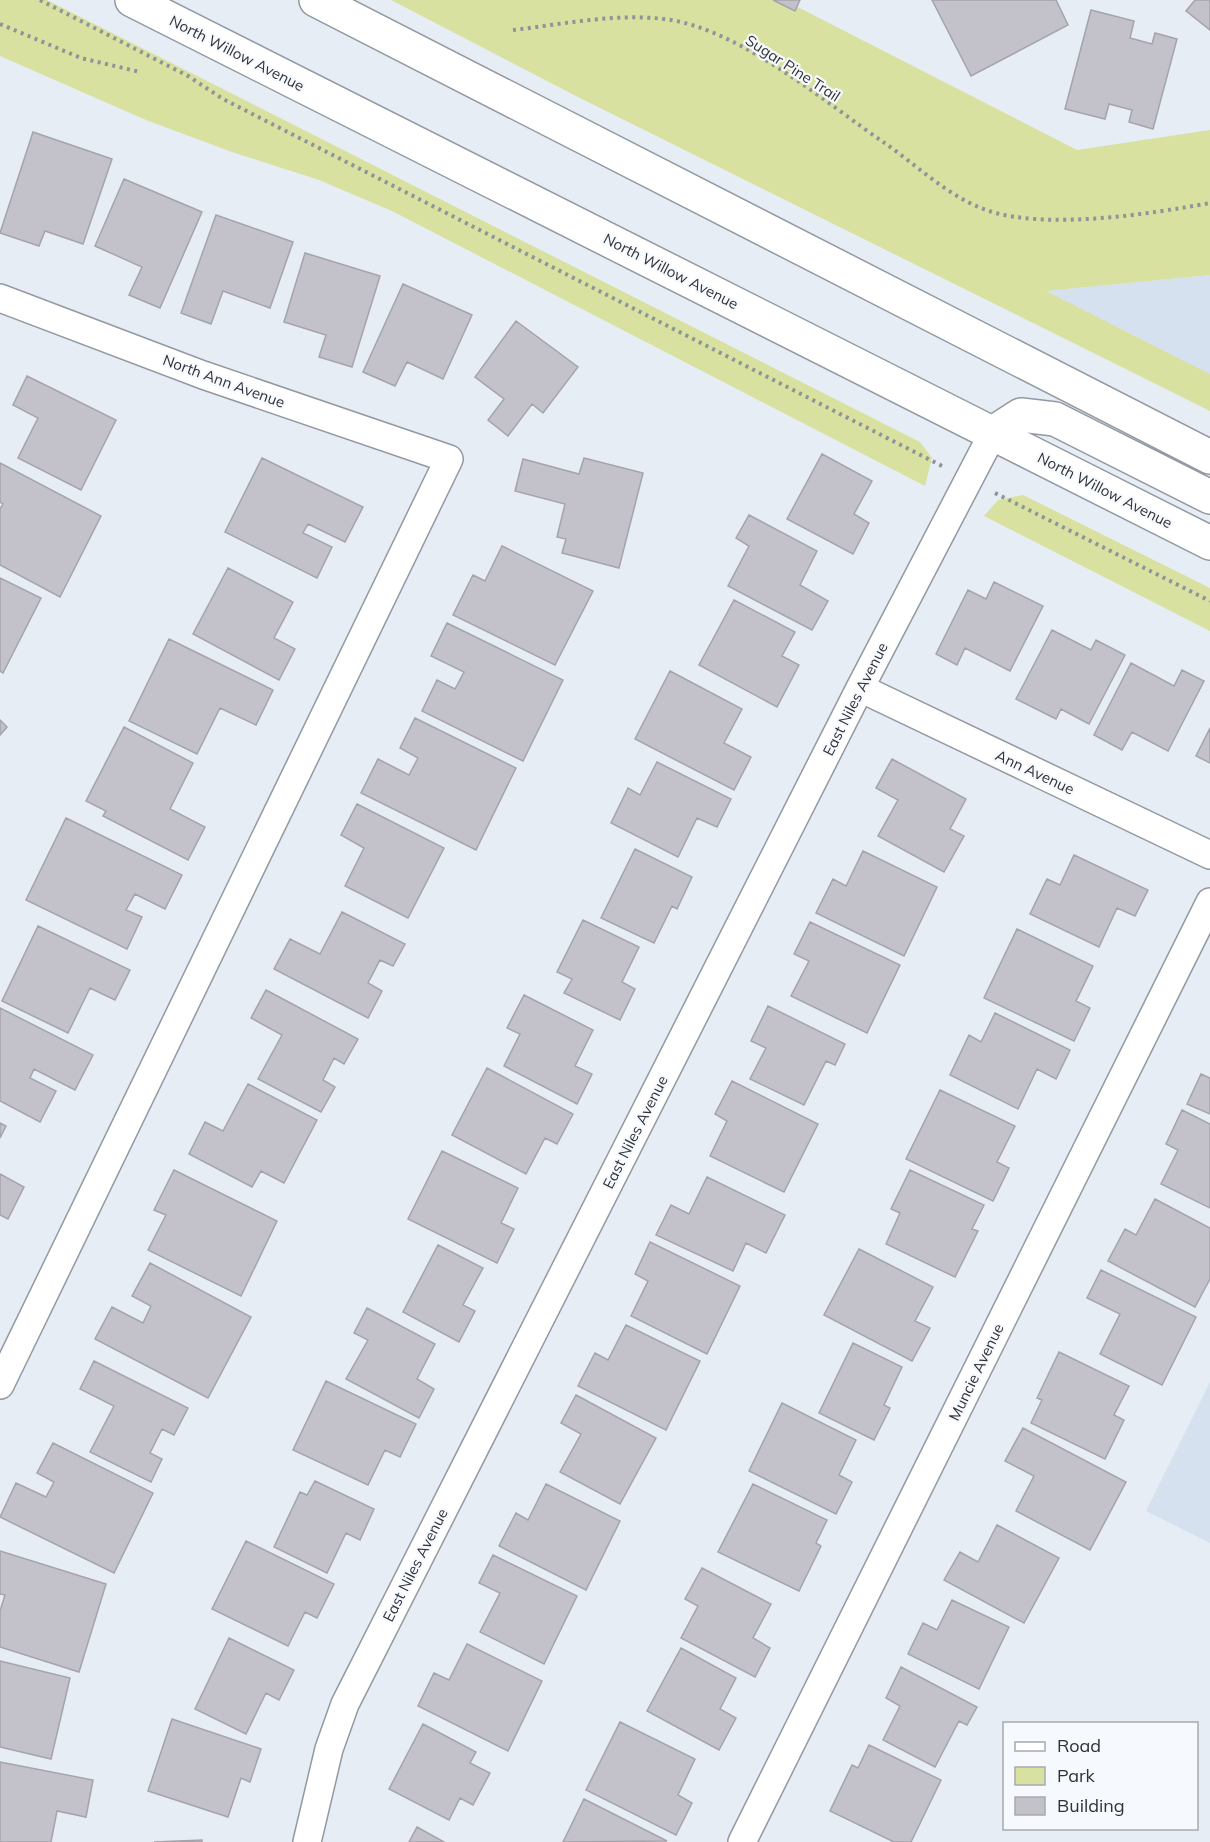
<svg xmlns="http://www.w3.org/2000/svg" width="1210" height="1842" font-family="Mulish,sans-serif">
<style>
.built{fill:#d6e1f0}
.park{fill:#d8e19f}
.building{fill:#c3c1ca;stroke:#a5a3ac;stroke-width:1.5}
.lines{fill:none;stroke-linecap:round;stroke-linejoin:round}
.minor-casing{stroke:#9399a1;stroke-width:30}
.secondary-casing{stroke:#9399a1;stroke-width:36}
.path{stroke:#8f9499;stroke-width:4;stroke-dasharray:3 4.5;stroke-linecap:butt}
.minor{stroke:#fff;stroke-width:27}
.secondary{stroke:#fff;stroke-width:33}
.labels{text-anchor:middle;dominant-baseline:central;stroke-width:4.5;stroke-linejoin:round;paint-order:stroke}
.street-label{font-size:15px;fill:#303235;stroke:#f6faff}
</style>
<rect width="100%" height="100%" fill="#e6edf5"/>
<path class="built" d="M1210 275V375L1045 291Z
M1210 1382V1543L1146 1511Z"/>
<path class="park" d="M0 0H47L920 442 932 458 925 486 392 211 319 180 232 152 146 120 0 56Z
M391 0H784L1077 150 1210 130V275L1046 291 1210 374V411L578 97Z
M1023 495 1210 588V631L984 516 998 500Z"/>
<path class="building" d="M773 0H800L795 11Z
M932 0H1056L1068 25 971 76Z
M1195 0H1210V30L1186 11Z
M1091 10 1134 21 1130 38 1152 44 1155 33 1177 39 1153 129 1129 122 1132 110 1109 104 1105 119 1065 109Z
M33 132 112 159 83 244 45 231 39 246 0 233Z
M124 179 202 212 160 308 129 295 142 267 95 246Z
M216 215 293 242 270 308 223 291 211 324 181 313Z
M305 253 380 276 352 367 319 357 326 335 284 322Z
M403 284 472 315 443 379 407 362 395 386 363 372Z
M516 321 578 367 543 413 532 404 508 436 488 420 504 399 475 377Z
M27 376 116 420 81 490 18 458 38 418 13 405Z
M822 454 872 481 854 514 869 523 853 554 787 519Z
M262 458 363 507 345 542 308 524 303 533 332 547 317 578 225 532Z
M584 458 643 473 619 568 562 553 566 539 557 537 565 504 515 491 523 459 579 474Z
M0 463 101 516 60 597 0 565V509L3 504 0 502Z
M749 515 817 551 800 585 828 601 812 630 728 586 749 546 736 538Z
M502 546 593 591 555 665 453 615 473 575 485 581Z
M228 568 293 602 274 638 295 649 279 680 193 634Z
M0 578 41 598 3 673 0 671Z
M994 582 1043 606 1010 671 965 648 957 665 936 654 968 590 986 599Z
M734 600 795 632 782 656 799 665 777 707 699 665Z
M447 623 563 680 523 761 422 711 437 680 455 689 464 672 431 656Z
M1052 630 1091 650 1096 640 1125 655 1089 724 1061 709 1056 719 1016 699Z
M169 639 273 690 256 725 220 708 197 754 129 721Z
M1131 663 1174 686 1182 670 1204 681 1168 751 1132 732 1122 750 1094 735Z
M670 671 742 709 724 743 751 757 734 790 635 739Z
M415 718 516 768 476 850 361 793 378 759 409 775 418 758 400 748Z
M0 720 7 727 0 735Z
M124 727 193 763 170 809 205 827 188 860 103 816 106 811 86 801Z
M1210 728V763L1196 756Z
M892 759 966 799 950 829 964 836 944 872 878 836 898 800 876 788Z
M657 762 731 799 717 827 697 818 678 857 611 823 628 788 640 795Z
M357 804 444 848 408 918 345 886 364 848 341 835Z
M66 818 182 875 165 909 135 894 126 910 142 917 127 949 26 900Z
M635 849 692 877 677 909 672 906 654 943 601 918Z
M863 851 937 887 904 956 816 913 833 879 846 886Z
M1074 855 1148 890 1135 916 1117 908 1099 947 1030 914 1047 879 1060 885Z
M342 912 405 944 393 966 380 960 368 983 382 991 368 1018 274 969 290 939 320 954Z
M583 920 639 947 622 982 635 989 620 1020 564 993 572 979 557 972Z
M810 922 900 965 867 1033 791 996 809 961 794 954Z
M38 926 130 970 115 1000 90 988 68 1033 2 1001Z
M1017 929 1093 966 1076 1001 1090 1008 1074 1041 984 998Z
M266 990 358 1039 344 1064 334 1058 323 1080 335 1087 321 1112 258 1079 282 1035 251 1018Z
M524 995 593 1030 575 1066 592 1074 577 1104 504 1066 520 1034 507 1028Z
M768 1006 845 1044 835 1065 826 1061 804 1105 750 1079 766 1048 751 1041Z
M0 1008 93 1055 75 1090 34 1069 30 1078 56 1091 40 1122 0 1101Z
M995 1013 1070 1050 1056 1079 1037 1069 1018 1109 950 1075 969 1035 981 1042Z
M487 1068 573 1114 557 1144 545 1138 526 1174 452 1135Z
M1201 1074 1210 1078V1114L1187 1104Z
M732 1081 818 1124 784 1192 710 1156 727 1121 715 1114Z
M248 1084 317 1120 284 1183 261 1171 252 1187 189 1154 205 1122 223 1131Z
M940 1090 1015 1126 997 1162 1009 1168 993 1201 906 1159Z
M1182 1110 1210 1124V1208L1161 1184 1178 1150 1166 1144Z
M0 1123 6 1126 0 1138Z
M442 1151 518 1188 501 1223 514 1229 497 1263 408 1219Z
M174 1170 277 1221 241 1296 148 1250 166 1215 154 1210Z
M910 1170 984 1205 972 1229 978 1231 955 1277 886 1244 900 1213 891 1209Z
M0 1174 24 1187 8 1219 0 1215Z
M707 1177 785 1215 766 1253 746 1243 733 1271 656 1235 671 1205 689 1214Z
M1155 1199 1210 1228V1279L1195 1307 1108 1261 1125 1229 1136 1235Z
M650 1242 740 1286 707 1354 631 1316 648 1281 635 1274Z
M438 1245 483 1268 463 1305 475 1311 459 1342 403 1312Z
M859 1249 933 1287 915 1321 930 1328 912 1361 824 1315Z
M150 1263 251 1317 208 1398 95 1339 112 1307 143 1323 151 1306 132 1296Z
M1101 1270 1196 1317 1162 1385 1100 1354 1120 1314 1087 1298Z
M367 1308 435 1344 417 1379 434 1389 419 1418 346 1379 368 1340 354 1333Z
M626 1325 700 1361 666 1430 578 1386 595 1353 608 1360Z
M853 1343 902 1367 884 1405 890 1408 874 1440 819 1413Z
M1059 1352 1129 1386 1114 1415 1124 1420 1105 1459 1031 1423 1042 1400 1037 1398Z
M94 1361 188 1408 174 1435 162 1429 150 1453 162 1459 151 1482 90 1452 114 1406 80 1389Z
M326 1381 416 1424 400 1457 385 1450 368 1485 293 1450Z
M576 1395 656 1438 620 1504 560 1472 581 1434 561 1423Z
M782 1403 856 1440 839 1475 852 1482 836 1514 749 1471Z
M1023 1428 1126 1482 1090 1550 1016 1511 1034 1476 1005 1461Z
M53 1443 153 1493 114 1573 0 1517 16 1483 46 1497 54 1482 37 1473Z
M315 1481 374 1509 360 1540 346 1533 327 1573 274 1547 300 1492 307 1495Z
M546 1484 620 1521 586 1590 499 1546 516 1513 528 1520Z
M753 1484 827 1520 816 1543 821 1546 799 1591 718 1552Z
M997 1525 1059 1558 1024 1623 944 1580 960 1552 978 1562Z
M246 1541 334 1584 317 1618 305 1612 288 1646 212 1609Z
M0 1551 106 1584 79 1672 0 1647V1611L5 1595 0 1594Z
M493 1555 577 1596 544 1664 480 1632 500 1593 479 1583Z
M702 1568 771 1604 753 1638 770 1648 755 1677 681 1638 698 1606 685 1599Z
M952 1600 1009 1627 979 1689 908 1654 923 1623 937 1630Z
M229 1638 294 1670 279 1700 266 1693 246 1734 195 1709Z
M467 1644 542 1681 508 1751 418 1706 434 1673 449 1680Z
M681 1648 736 1678 720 1709 736 1718 719 1750 647 1711Z
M0 1661 70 1678 51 1759 0 1747Z
M901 1667 977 1707 967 1725 959 1721 935 1767 883 1740 900 1706 886 1698Z
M172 1719 261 1749 250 1782 241 1778 228 1817 148 1791Z
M620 1722 695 1759 678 1795 692 1803 676 1835 586 1790Z
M423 1724 476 1752 470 1763 490 1773 473 1805 460 1798 449 1820 389 1789Z
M869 1745 941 1780 911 1842H894L830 1811 852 1765 858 1768Z
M0 1762 93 1780 86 1817 57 1811 51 1842H0Z
M584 1799 667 1841 563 1842Z
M417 1827 444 1842H409Z
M202 1840V1842H154Z"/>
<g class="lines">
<defs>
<path id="minor" d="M0 298 203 375 449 459 0 1385
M860 688 1210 855
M307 1842 329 1749 345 1704 860 688 993 433
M742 1842 1210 902"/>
<path id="secondary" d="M132 0 1210 543
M316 0 1210 457
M993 433 1021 415 1055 419 1210 497"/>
</defs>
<use href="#minor" class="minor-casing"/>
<use href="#secondary" class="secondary-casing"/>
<path class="path" d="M40 0 188 76 223 99 942 466
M0 24 81 58 140 72
M513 30C565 24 619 12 671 20 743 32 826 103 886 144 919 167 950 198 989 211 1048 230 1149 214 1210 203
M995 493 1210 601"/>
<use href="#minor" class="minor"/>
<use href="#secondary" class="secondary"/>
</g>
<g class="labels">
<g class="street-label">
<text transform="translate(237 53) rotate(27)">North Willow Avenue</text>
<text transform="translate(793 68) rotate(33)">Sugar Pine Trail</text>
<text transform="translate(671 271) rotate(27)">North Willow Avenue</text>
<text transform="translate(224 381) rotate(20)">North Ann Avenue</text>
<text transform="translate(1105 490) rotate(27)">North Willow Avenue</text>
<text transform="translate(855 699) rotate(-63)">East Niles Avenue</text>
<text transform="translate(1035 772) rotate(25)">Ann Avenue</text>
<text transform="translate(635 1132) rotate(-63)">East Niles Avenue</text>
<text transform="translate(976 1372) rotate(-64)">Muncie Avenue</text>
<text transform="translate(415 1565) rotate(-63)">East Niles Avenue</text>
</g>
</g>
<rect x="1003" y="1722" width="195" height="108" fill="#f6faff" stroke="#a7aaae" stroke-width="1.5"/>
<rect x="1015" y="1742" width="30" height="9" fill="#ffffff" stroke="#a7aaae" stroke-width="1.5"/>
<text x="1057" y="1752" font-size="18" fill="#303235">Road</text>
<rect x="1015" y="1767" width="30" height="18" fill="#d8e19f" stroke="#a7aaae" stroke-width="1.5"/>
<text x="1057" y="1782" font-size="18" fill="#303235">Park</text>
<rect x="1015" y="1797" width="30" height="18" fill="#c3c1ca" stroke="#a7aaae" stroke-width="1.5"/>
<text x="1057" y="1812" font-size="18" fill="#303235">Building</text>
</svg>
